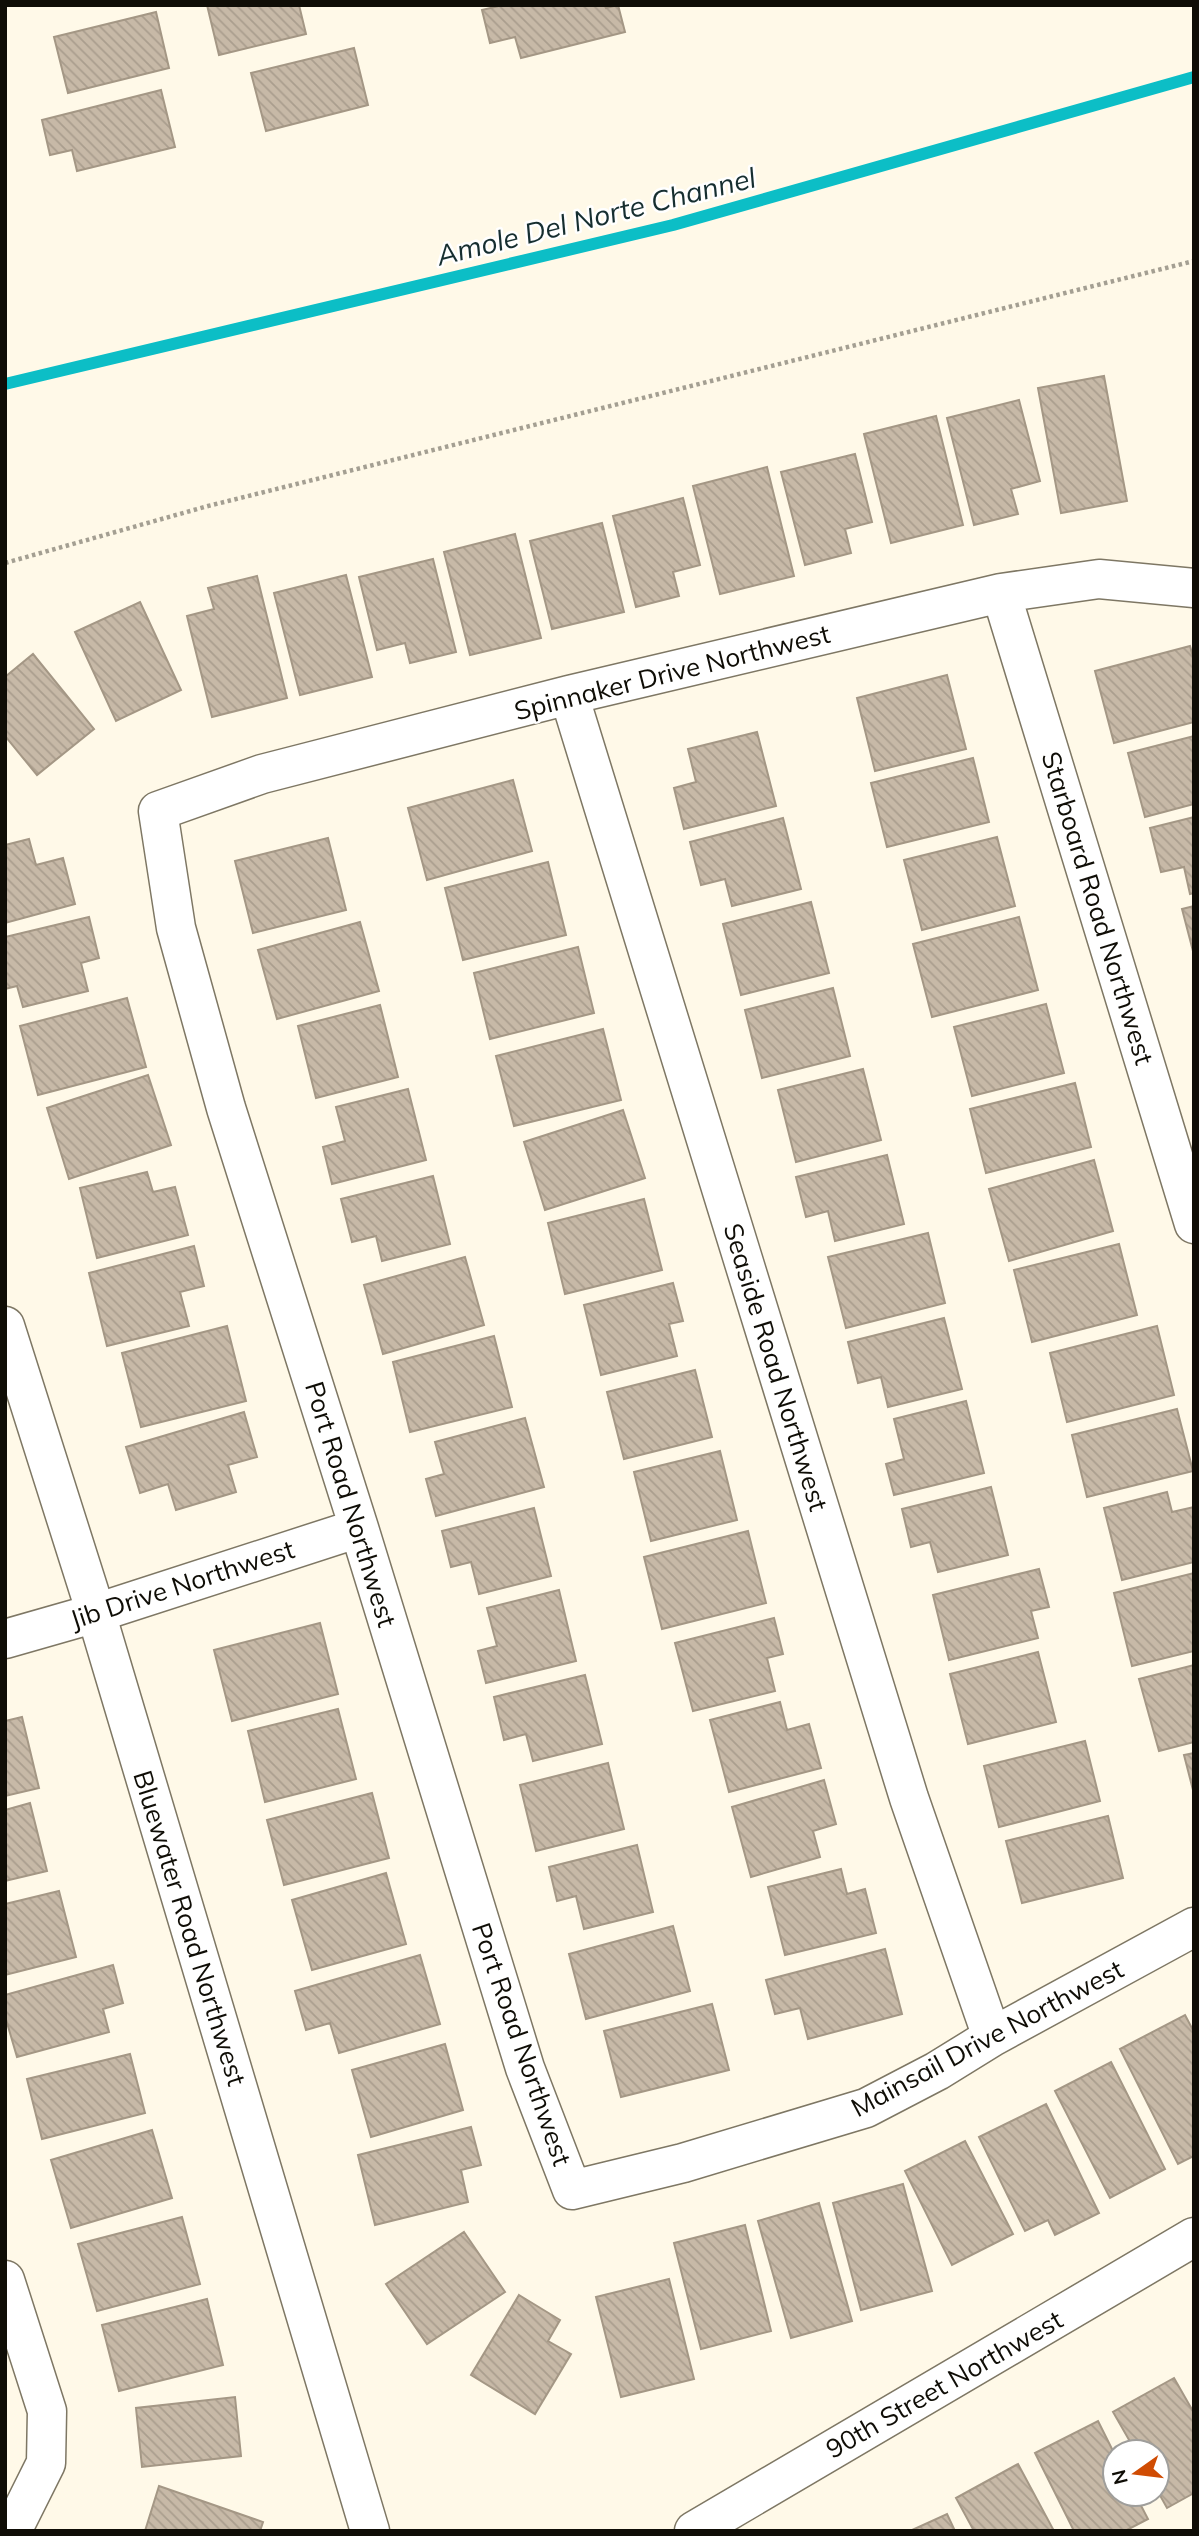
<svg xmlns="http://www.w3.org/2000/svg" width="1199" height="2536" font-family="Mulish,sans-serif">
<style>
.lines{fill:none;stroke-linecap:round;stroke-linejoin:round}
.stream{stroke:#0cbec6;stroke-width:12}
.building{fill:url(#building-back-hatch);stroke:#a49785;stroke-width:2}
.street-casing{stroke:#7e7764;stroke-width:41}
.secondary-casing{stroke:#7e7764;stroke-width:41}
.path{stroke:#a49f92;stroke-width:4.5;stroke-dasharray:3.5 3.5;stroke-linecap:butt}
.street{stroke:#fff;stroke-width:38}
.secondary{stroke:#fff;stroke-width:38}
.labels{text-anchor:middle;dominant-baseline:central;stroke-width:5;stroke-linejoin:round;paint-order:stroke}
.street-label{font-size:26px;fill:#0f0d06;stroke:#fff}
.water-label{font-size:28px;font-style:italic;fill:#162e30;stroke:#fff}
</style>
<defs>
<pattern id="building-back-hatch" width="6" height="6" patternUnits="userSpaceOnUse" patternTransform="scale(1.75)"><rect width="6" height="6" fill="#c7b9a7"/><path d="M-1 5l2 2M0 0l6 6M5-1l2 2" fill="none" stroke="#aa9e8e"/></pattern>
</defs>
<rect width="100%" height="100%" fill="#fff9e8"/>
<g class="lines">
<path class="stream" d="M5 384 673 225 1194 77"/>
</g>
<path class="building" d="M207 5H299L306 34 219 55Z
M503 5H605L606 8 618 5 625 32 521 58 515 37 490 43 482 10Z
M156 12 169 68 68 93 54 37Z
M354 48 368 105 266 131 251 73Z
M161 90 175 147 77 171 72 150 50 155 42 120Z
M1104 376 1127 501 1061 513 1038 388Z
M1019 400 1040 481 1011 489 1018 514 974 525 947 418Z
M936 416 963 525 891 543 864 434Z
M855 454 872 522 845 529 851 553 805 565 781 472Z
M767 467 794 576 720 594 693 486Z
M683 498 700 565 673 572 679 596 636 607 613 516Z
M602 523 624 612 552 629 530 541Z
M515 534 541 638 470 655 444 552Z
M433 559 456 652 410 663 405 643 377 650 359 577Z
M346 575 372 677 300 695 274 593Z
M257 576 287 698 212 717 187 616 214 609 208 588Z
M140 602 181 690 116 721 75 632Z
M1190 646 1194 660V722L1114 743 1095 671Z
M33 654 94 729 37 775 5 736V677Z
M947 675 966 749 875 771 857 698Z
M757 732 776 806 684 829 674 788 696 782 688 749Z
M1194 736V804L1145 817 1128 753Z
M973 758 989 822 887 847 871 783Z
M513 780 532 851 427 880 408 808Z
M1194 817V893L1190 894 1184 867 1161 872 1150 828Z
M783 818 801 889 732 906 725 879 701 885 690 842Z
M997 837 1015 906 922 930 904 860Z
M328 838 346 910 253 933 235 861Z
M29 839 36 865 63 858 75 904 5 923V845Z
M548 862 566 935 463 960 445 888Z
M811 902 829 973 741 995 723 924Z
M1194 906V955L1182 909Z
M89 917 99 958 81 963 88 991 23 1007 17 986 5 989V937Z
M1019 917 1038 990 932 1017 913 944Z
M360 922 379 991 277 1019 258 950Z
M578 947 594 1013 490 1039 474 973Z
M833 988 850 1056 762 1078 745 1010Z
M127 998 146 1067 38 1095 20 1026Z
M1046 1004 1064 1073 972 1096 954 1027Z
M380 1005 398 1077 316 1098 298 1026Z
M603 1029 621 1100 514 1126 496 1056Z
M863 1069 881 1140 796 1162 778 1090Z
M148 1075 171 1145 69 1179 47 1108Z
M1075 1083 1091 1147 986 1173 970 1109Z
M408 1089 426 1160 332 1184 323 1147 345 1141 336 1107Z
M623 1110 645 1178 545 1210 524 1142Z
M887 1155 904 1224 835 1241 828 1211 806 1217 796 1177Z
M1094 1160 1113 1231 1009 1261 989 1189Z
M147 1172 153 1192 175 1187 188 1235 97 1258 80 1188Z
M433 1176 450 1244 382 1261 376 1236 352 1242 341 1199Z
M644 1199 662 1270 565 1294 548 1223Z
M928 1233 945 1303 846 1328 828 1257Z
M1119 1244 1137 1315 1032 1342 1014 1270Z
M194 1246 204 1286 180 1292 189 1326 107 1346 89 1273Z
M465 1257 484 1325 383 1354 364 1285Z
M673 1283 683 1321 669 1324 677 1356 601 1375 584 1305Z
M944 1318 962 1389 888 1407 881 1377 858 1383 848 1342Z
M227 1326 246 1401 141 1427 122 1353Z
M1157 1326 1174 1395 1067 1422 1050 1353Z
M494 1336 512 1407 410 1432 393 1362Z
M695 1370 712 1437 624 1459 607 1392Z
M966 1401 984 1473 894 1495 886 1464 904 1459 894 1419Z
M1177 1409 1193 1471 1087 1497 1072 1435Z
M244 1412 257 1457 228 1465 236 1492 176 1510 168 1484 140 1493 126 1447Z
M525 1418 544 1487 436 1516 426 1479 444 1474 435 1442Z
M720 1451 737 1520 651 1541 634 1472Z
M991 1487 1008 1555 938 1572 930 1542 911 1547 902 1509Z
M1167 1492 1172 1512 1194 1507V1562L1122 1580 1104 1508Z
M534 1508 551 1576 479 1594 471 1562 451 1567 442 1531Z
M748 1531 766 1603 662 1629 644 1557Z
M1039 1569 1049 1607 1031 1611 1038 1638 949 1660 933 1595Z
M1194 1573V1651L1132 1666 1114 1593Z
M559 1590 576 1661 486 1683 478 1651 497 1646 487 1608Z
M774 1618 783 1654 767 1658 775 1691 693 1711 675 1643Z
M320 1623 338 1694 232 1721 214 1650Z
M1038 1652 1056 1722 968 1744 950 1674Z
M1194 1665V1742L1159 1751 1139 1679Z
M585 1675 602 1744 533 1761 526 1734 504 1740 494 1697Z
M780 1702 787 1730 809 1724 821 1768 729 1792 710 1720Z
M338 1709 356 1779 265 1802 248 1731Z
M22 1717 39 1788 5 1796V1721Z
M1085 1741 1100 1801 999 1827 984 1766Z
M1194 1753V1794L1184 1755Z
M608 1763 624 1829 536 1851 520 1785Z
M824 1780 836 1824 813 1831 820 1857 751 1877 732 1807Z
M372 1793 389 1858 284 1885 267 1820Z
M30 1803 47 1871 5 1881V1810Z
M1108 1816 1123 1878 1022 1903 1006 1841Z
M637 1845 653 1912 584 1929 576 1896 557 1901 549 1867Z
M841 1869 847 1894 865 1889 876 1933 785 1955 768 1887Z
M386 1873 406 1944 312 1970 292 1900Z
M59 1891 76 1957 5 1975V1904Z
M673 1926 690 1991 586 2019 569 1954Z
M885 1949 902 2014 808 2039 800 2008 775 2014 766 1980Z
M420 1955 440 2024 339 2053 330 2023 306 2030 295 1991Z
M113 1965 123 2003 103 2009 109 2032 17 2057 5 2016V1995Z
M712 2004 729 2070 621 2097 604 2031Z
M1185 2015 1194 2032V2156L1178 2164 1120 2049Z
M445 2044 463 2110 371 2137 352 2070Z
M130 2054 145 2113 42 2139 27 2079Z
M1111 2062 1165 2169 1110 2198 1055 2091Z
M1046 2104 1099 2213 1055 2235 1048 2220 1025 2231 979 2137Z
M471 2127 481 2165 461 2170 468 2202 375 2225 358 2155Z
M152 2130 172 2198 71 2228 51 2160Z
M965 2141 1013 2234 952 2265 905 2171Z
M903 2184 932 2291 861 2310 833 2203Z
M819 2203 852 2321 791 2338 758 2221Z
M182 2217 200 2284 97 2311 78 2244Z
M745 2225 771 2331 701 2349 674 2243Z
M464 2232 505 2292 427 2344 386 2284Z
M669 2279 694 2379 621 2397 596 2297Z
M519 2295 560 2320 548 2341 571 2354 535 2414 471 2375Z
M207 2299 223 2365 119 2391 102 2325Z
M1174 2378 1194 2413V2493L1167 2508 1157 2490V2452H1136L1113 2412Z
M235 2397 241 2456 142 2467 136 2408Z
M1098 2421 1115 2455V2494H1135L1148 2519 1125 2531H1074L1035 2453Z
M1018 2464 1054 2531H974L956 2498Z
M159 2486 263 2522 260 2531H145Z
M947 2514 955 2531H910Z"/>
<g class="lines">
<defs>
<path id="street" d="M1194 588 1099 579 1001 593 569 695 262 774 158 811 176 928 226 1108 359 1528 525 2068 572 2190 683 2163 866 2108 937 2071 992 2037 1194 1927
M1001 593 1194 1224
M569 695 909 1798 992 2037
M5 1639 96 1613 359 1528
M5 2280 47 2411 46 2463 14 2527 9 2531"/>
<path id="secondary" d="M5 1326 96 1613 370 2531
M694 2531 1194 2237"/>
</defs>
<use href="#street" class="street-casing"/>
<use href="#secondary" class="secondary-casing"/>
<path class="path" d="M5 563 208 506 1194 261"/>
<use href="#street" class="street"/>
<use href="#secondary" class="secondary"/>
</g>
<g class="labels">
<g class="street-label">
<text transform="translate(672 672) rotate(-14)">Spinnaker Drive Northwest</text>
<text transform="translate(1098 908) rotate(73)">Starboard Road Northwest</text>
<text transform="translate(776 1367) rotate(73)">Seaside Road Northwest</text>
<text transform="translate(351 1504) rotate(73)">Port Road Northwest</text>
<text transform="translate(182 1584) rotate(-18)">Jib Drive Northwest</text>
<text transform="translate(190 1928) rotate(73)">Bluewater Road Northwest</text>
<text transform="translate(987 2038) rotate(-28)">Mainsail Drive Northwest</text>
<text transform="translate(522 2044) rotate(71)">Port Road Northwest</text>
<text transform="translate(944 2384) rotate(-30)">90th Street Northwest</text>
</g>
<g class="water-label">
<text transform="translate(596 216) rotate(-14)">Amole Del Norte Channel</text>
</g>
</g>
<rect width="1199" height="2536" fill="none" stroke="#0f0d06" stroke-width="14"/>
<g transform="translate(1136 2473) rotate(256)"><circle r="33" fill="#ffffff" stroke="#9f9e9b" stroke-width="2"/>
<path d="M0-5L12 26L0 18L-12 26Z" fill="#d04c03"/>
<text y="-10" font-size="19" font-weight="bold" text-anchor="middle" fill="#0f0d06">N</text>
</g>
</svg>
